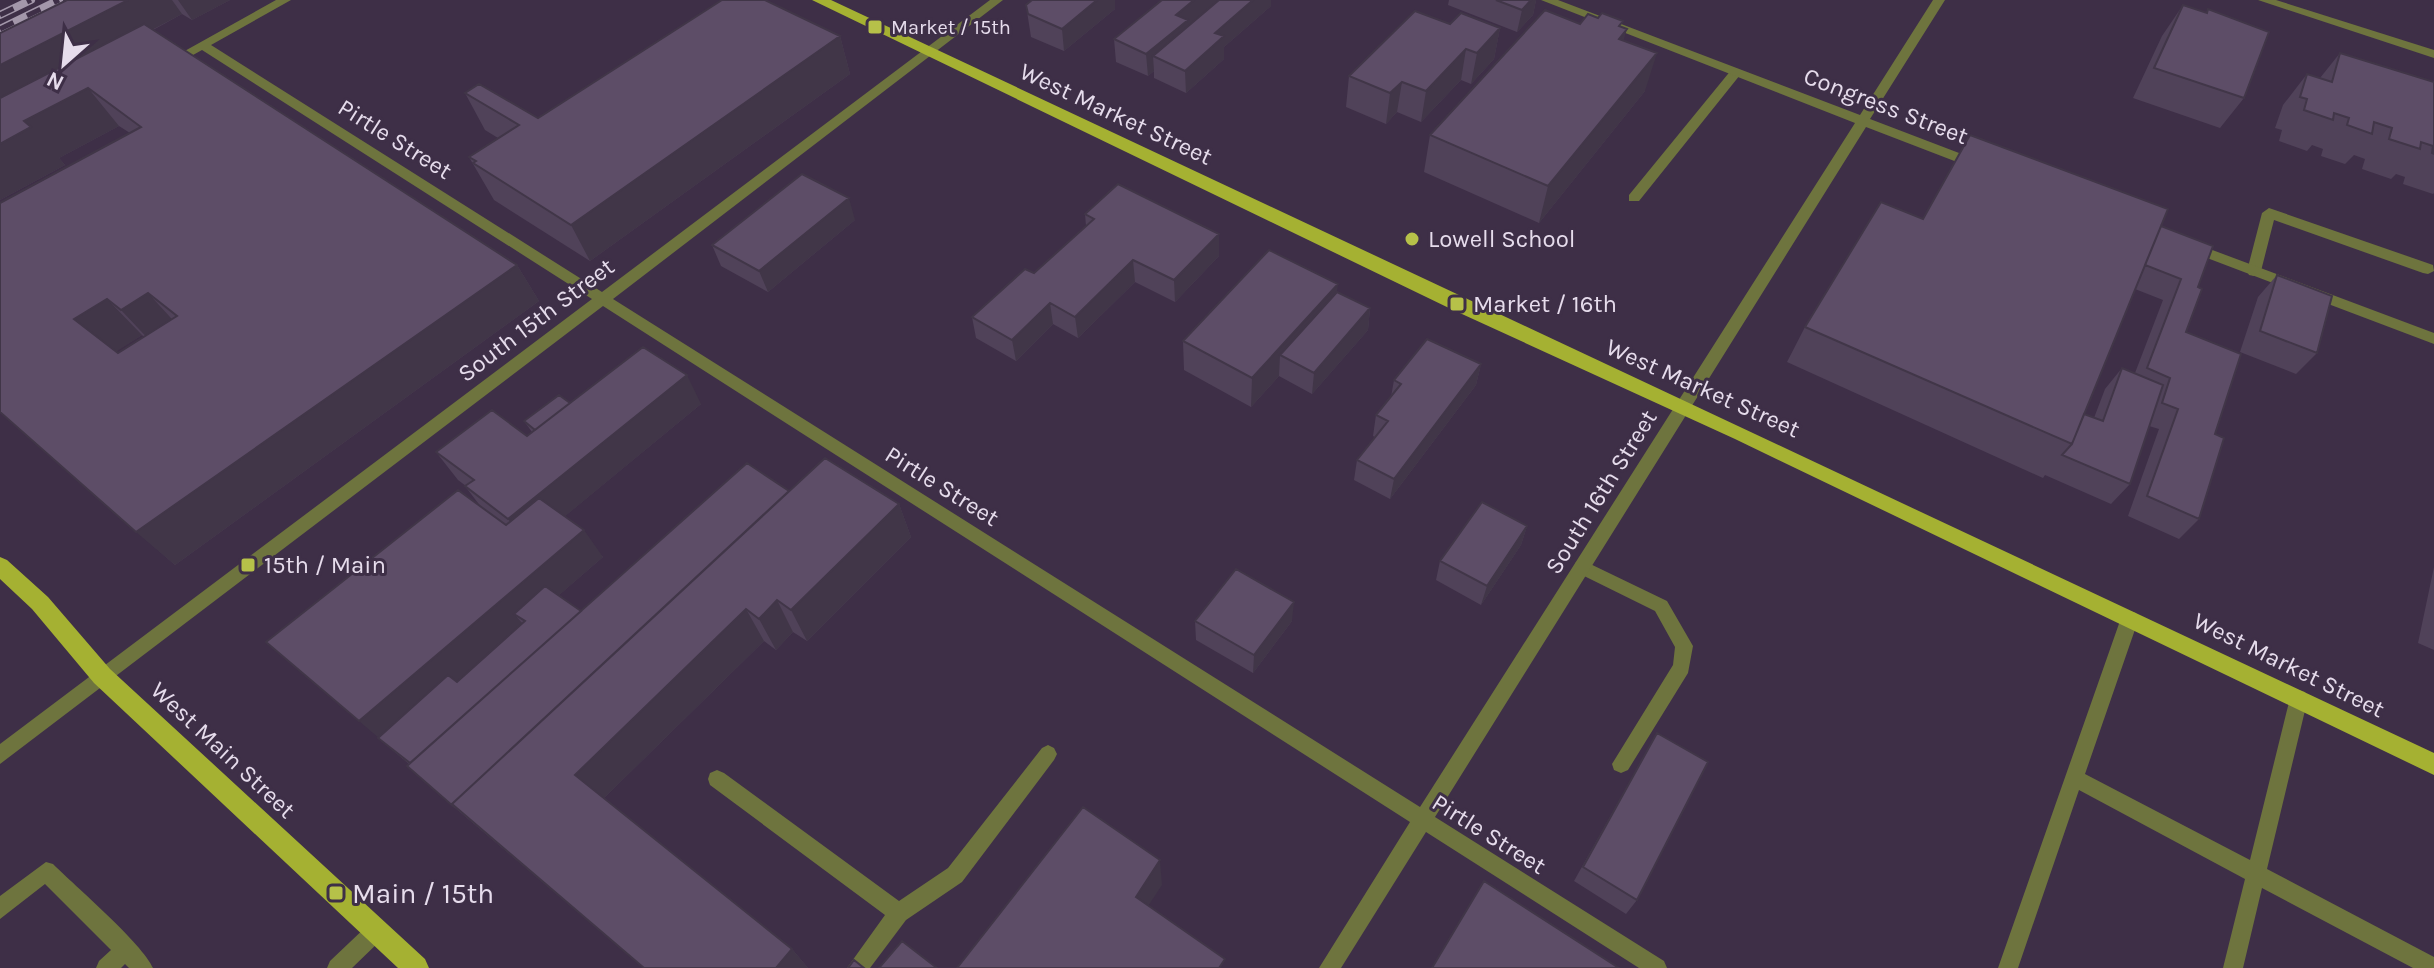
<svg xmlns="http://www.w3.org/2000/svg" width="2434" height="968" font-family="Karla,sans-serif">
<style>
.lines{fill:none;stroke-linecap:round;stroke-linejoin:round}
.service{fill:#6e743e;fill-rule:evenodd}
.minor{fill:#6e743e;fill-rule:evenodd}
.tertiary{fill:#6e743e;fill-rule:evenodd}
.primary{fill:#a5b132;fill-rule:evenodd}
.rail-casing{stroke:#a397aa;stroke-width:8}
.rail{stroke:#3e2f47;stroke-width:5;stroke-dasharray:15;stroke-linecap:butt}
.wall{fill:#504259;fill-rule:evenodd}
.shaded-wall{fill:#413648}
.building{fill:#5d4d67;stroke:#413648;stroke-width:2;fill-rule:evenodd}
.poi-dot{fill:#b6c149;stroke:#3e2f47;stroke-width:3}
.labels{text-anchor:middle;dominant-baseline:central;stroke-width:6;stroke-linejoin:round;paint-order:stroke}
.far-poi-label{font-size:20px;fill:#e6dcec;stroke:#3e2f47;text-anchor:start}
.street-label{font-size:24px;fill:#e6dcec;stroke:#3e2f47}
.poi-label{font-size:24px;fill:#e6dcec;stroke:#3e2f47;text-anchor:start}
.near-poi-label{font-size:28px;fill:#e6dcec;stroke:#3e2f47;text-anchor:start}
</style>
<rect width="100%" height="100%" fill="#3e2f47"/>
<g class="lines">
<path class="service" d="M1736 68 1742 72 1740 75 1639 201H1629V195L1732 69Z
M2269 208 2433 265 2434 271 2428 274 2423 273 2274 220 2261 271 2254 276 2249 275 2247 271 2262 213Z
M1582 560 1667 601 1693 646 1688 673 1628 770 1621 773 1614 770 1612 764 1673 665 1675 647 1655 611 1576 572 1574 567 1576 562Z
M2130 611 2136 613 2139 618 2085 774 2250 860 2290 698 2293 692 2299 690 2305 692 2308 698 2267 869 2434 957V968H2413L2262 888 2243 968H2223L2245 879 2079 790 2018 968H1998L2121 618 2124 613Z
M1048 745 1054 748 1057 754 1054 760 962 882 906 920 870 968H847L885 915 710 785 708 779 710 773 717 770 724 773 899 901 948 868 1042 748Z
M46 862 53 864C75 886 143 944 153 968H129L125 964 121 968H96L99 961 111 950 45 884 0 919V896Z
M376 921 383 924 386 931 383 938 352 968H327L330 961 369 924Z"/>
<path class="minor" d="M276 0H291L211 45 602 292 990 0H1003L613 299 1420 807 1855 123 1541 0H1558L1860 115 1933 0H1945L1870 119 1980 161 1982 164 1980 167H1970L1866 127 1435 817 1664 961 1667 968H1639L1426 832 1341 968H1319L1410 822 603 306 0 764V744L592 299 202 50 175 65H167L165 62Z
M2191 242 2434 333V344L2186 250 2184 247 2186 244Z"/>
<path class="tertiary" d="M2258 0H2276L2434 50V58Z"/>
<path class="primary" d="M812 0H831L2434 753V775L1735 439 1451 309Z
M0 557 7 560 48 597 110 669 425 959 429 968H398L94 683 32 609 0 579Z"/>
<defs>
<path id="rail" d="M0 15 31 0
M0 29 59 0"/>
</defs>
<use href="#rail" class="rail-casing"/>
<use href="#rail" class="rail"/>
</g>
<path class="wall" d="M67 0H230L192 20 182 14 153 30 517 265 539 301 175 565 0 412 130 133 119 126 59 158 65 165 0 200V33ZM142 335 144 337 118 353 116 351Z
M1032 0H1115V9L1064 51 1031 37 1026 5Z
M1449 0H1536L1533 15 1517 32 1448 5Z
M2183 5 2206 13 2208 9 2244 98 2220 128 2133 98 2162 36Z
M1271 6 1224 47V59L1186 93 1154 78V71L1148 76 1116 62 1114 39Z
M1580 24 1621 27 1623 41 1645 91 1539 223 1424 172 1430 135Z
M1500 28 1494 59 1471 84 1461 80 1421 122 1397 112 1386 124 1346 107 1349 76Z
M840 36 850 74 590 261 494 200 469 157 498 138 485 130 465 93 538 118Z
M2340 53 2434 82V193L2433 194 2403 184 2405 177 2396 174 2391 179 2362 169 2365 159 2354 155 2345 164 2321 156 2323 149 2312 145 2307 151 2279 141 2282 130 2275 128 2283 105 2307 74 2320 78Z
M1085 214 1219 234V256L1175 302 1135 282 1078 338 1053 324 1016 361 976 338 972 317 1034 273 1086 226Z
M1922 219 2161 226 2198 287 2186 332 2215 434 2199 519 2179 539 2128 516 2159 429 2149 426 2130 484 2111 504 2045 475 2043 478 1787 362 1805 327ZM2135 289 2163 300 2135 373 2122 368 2105 389 2094 418 2084 414Z
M855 220 768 292 721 266 712 245Z
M2277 275 2317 353 2296 374 2240 352 2258 297Z
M1337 292 1370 308 1368 330 1312 394 1279 376 1251 407 1184 370 1183 341Z
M1481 364 1476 385 1390 499 1354 480 1357 460 1375 437 1373 436 1376 415 1391 397 1394 380Z
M570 403 701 404 565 516 603 557 559 595 581 611 789 491 899 504 911 537 807 641 793 632 776 650 764 641 604 798 792 949 808 968H644L454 807 409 764 378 738 481 507 465 486H466L458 480 436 452 527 436 532 432 524 421Z
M1527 526 1521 545 1481 605 1436 580 1440 561Z
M2434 567V650L2418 643Z
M1195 621H1292L1253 673 1196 640Z
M1657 733 1637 900 1626 914 1574 881Z"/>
<path class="shaded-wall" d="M128 0H172L182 14 0 110V65Z
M178 0H230L192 20Z
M1097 0H1115V9L1064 51 1062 29Z
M1194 0H1221L1153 56 1154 71 1148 76 1146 54 1176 15Z
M1253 0H1271V6L1224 47V59L1186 93 1185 71 1215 33Z
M1531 0H1536L1533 15 1517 32 1522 10Z
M1500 28 1494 59 1471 84 1477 53Z
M1627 29 1616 66 1619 39Z
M840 36 850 74 590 261 571 225Z
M1466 49 1461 80 1421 122 1426 91Z
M1657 53 1645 91 1539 223 1548 186Z
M1402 82 1397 112 1386 124 1390 93Z
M88 88 119 126 59 158 65 165 0 200V144L24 121Z
M849 198 855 220 768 292 759 271Z
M1219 234V256L1175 302 1174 280Z
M1133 260 1135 282 1078 338 1075 317Z
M517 265 539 301 175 565 136 532Z
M1338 284 1334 314 1280 355 1279 376 1251 407 1252 378Z
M148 293 181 329 155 346 121 310Z
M107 299 142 335 111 355 74 319Z
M1050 303 1053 324 1016 361 1012 340Z
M1370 308 1368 330 1312 394 1314 373Z
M1481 364 1476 385 1390 499 1394 479Z
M687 375 701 404 529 546 508 519Z
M899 504 911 537 807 641 791 610Z
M1527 526 1521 545 1481 605 1487 586Z
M584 530 603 557 527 623 514 614 524 625 387 745 359 721Z
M777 600 793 632 776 650 759 619Z
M1294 602 1292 621 1253 673 1254 655Z
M746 609 764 641 600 802 575 775Z
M1160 860 1162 885 1139 920 1136 897Z
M792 949 808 968H776Z"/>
<path class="building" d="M67 0H128L0 65V33Z
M722 0H765L840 36 571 225 473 163 476 161 469 157 519 125 465 93 479 84 538 118Z
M1032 0H1097L1062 29 1028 14 1026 5Z
M1162 0H1194L1176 15 1188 20 1146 54 1114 39Z
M1219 0H1253L1215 33 1224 36 1185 71 1153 56Z
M1496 0H1531L1522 10Z
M2183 5 2207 13 2208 9 2269 32 2244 98 2154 68Z
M1545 10 1580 24 1588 14 1598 18 1602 13 1623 21 1619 26 1627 29 1619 39 1657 53 1548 186 1430 135Z
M1415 11 1450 24 1461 13 1500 28 1477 53 1466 49 1426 91 1402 82 1390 93 1349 76Z
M144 24 517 265 136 532 0 412V203L141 127 88 88 24 121 31 127 0 144V98ZM148 293 177 316 118 353 74 319 107 299 121 310Z
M2340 53 2434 82V154L2432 153 2433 146 2421 142 2420 149 2389 139 2392 128 2374 122 2372 134 2347 125 2349 118 2334 113 2333 120 2304 110 2307 99 2300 97 2307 74 2332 82Z
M1970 135 2168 209 2072 444 1805 327 1881 202 1923 219Z
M802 174 849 198 759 271 712 245Z
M1118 184 1219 234 1174 280 1133 260 1075 317 1050 303 1012 340 972 317 1025 269 1034 273 1094 219 1085 214Z
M2161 226 2213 246 2198 287 2202 289 2186 332 2241 354 2215 434 2224 438 2199 519 2147 496 2178 409 2162 403 2170 378 2147 368 2181 279 2145 265Z
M1269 250 1338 284 1252 378 1183 341Z
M2277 275 2332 296 2317 353 2260 331Z
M1337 292 1370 308 1314 373 1280 355Z
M1427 339 1481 364 1394 479 1357 460 1388 421 1376 415 1401 384 1394 380Z
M643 347 687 375 508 519 465 486 474 480 436 452 492 410 527 436Z
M2122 368 2163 385 2130 484 2062 455 2072 444 2084 414 2103 421Z
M559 395 570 403 535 430 524 421Z
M825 458 899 504 791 610 777 600 759 619 746 609 575 775 792 949 776 968H644L452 804Z
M747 463 789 491 452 804 454 807 407 766Z
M458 490 506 525 539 498 584 530 359 721 266 642Z
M1482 502 1527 526 1487 586 1440 561Z
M1236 569 1294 602 1254 655 1195 621Z
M545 586 581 611 410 763 378 738 448 675 457 682 525 621 514 614Z
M1657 733 1708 762 1637 900 1583 867Z
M1083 807 1160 860 1136 897 1225 959 1219 968H957Z
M1484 881 1619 968H1432Z
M902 941 937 968H879Z
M854 960 864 968H848Z"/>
<g class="poi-dot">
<rect x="867" y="19" width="16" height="16" rx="4"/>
<circle cx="1412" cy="239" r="8"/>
<rect x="1449" y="296" width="16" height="16" rx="4"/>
<rect x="240" y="557" width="16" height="16" rx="4"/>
<rect x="328" y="885" width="16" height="16" rx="4"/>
</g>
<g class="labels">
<g class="far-poi-label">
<text x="891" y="27">Market / 15th</text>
</g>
<g class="street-label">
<text transform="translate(1886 106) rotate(21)">Congress Street</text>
<text transform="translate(1116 114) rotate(25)">West Market Street</text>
<text transform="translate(395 139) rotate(32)">Pirtle Street</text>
<text transform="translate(536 320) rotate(-37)">South 15th Street</text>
<text transform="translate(1703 388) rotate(24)">West Market Street</text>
<text transform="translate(942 486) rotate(32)">Pirtle Street</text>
<text transform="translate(1601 492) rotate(-58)">South 16th Street</text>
<text transform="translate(2289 665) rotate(26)">West Market Street</text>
<text transform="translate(223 750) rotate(43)">West Main Street</text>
<text transform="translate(1489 834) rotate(32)">Pirtle Street</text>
</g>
<g class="poi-label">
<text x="1428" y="239">Lowell School</text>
<text x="1473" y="304">Market / 16th</text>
<text x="264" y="565">15th / Main</text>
</g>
<g class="near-poi-label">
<text x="352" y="893">Main / 15th</text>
</g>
</g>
<g transform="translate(64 64) rotate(207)" stroke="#3e2f47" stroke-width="6" paint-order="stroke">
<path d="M0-6L14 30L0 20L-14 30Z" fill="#e6dcec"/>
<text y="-12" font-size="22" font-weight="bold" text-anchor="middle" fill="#e6dcec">N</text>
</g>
</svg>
